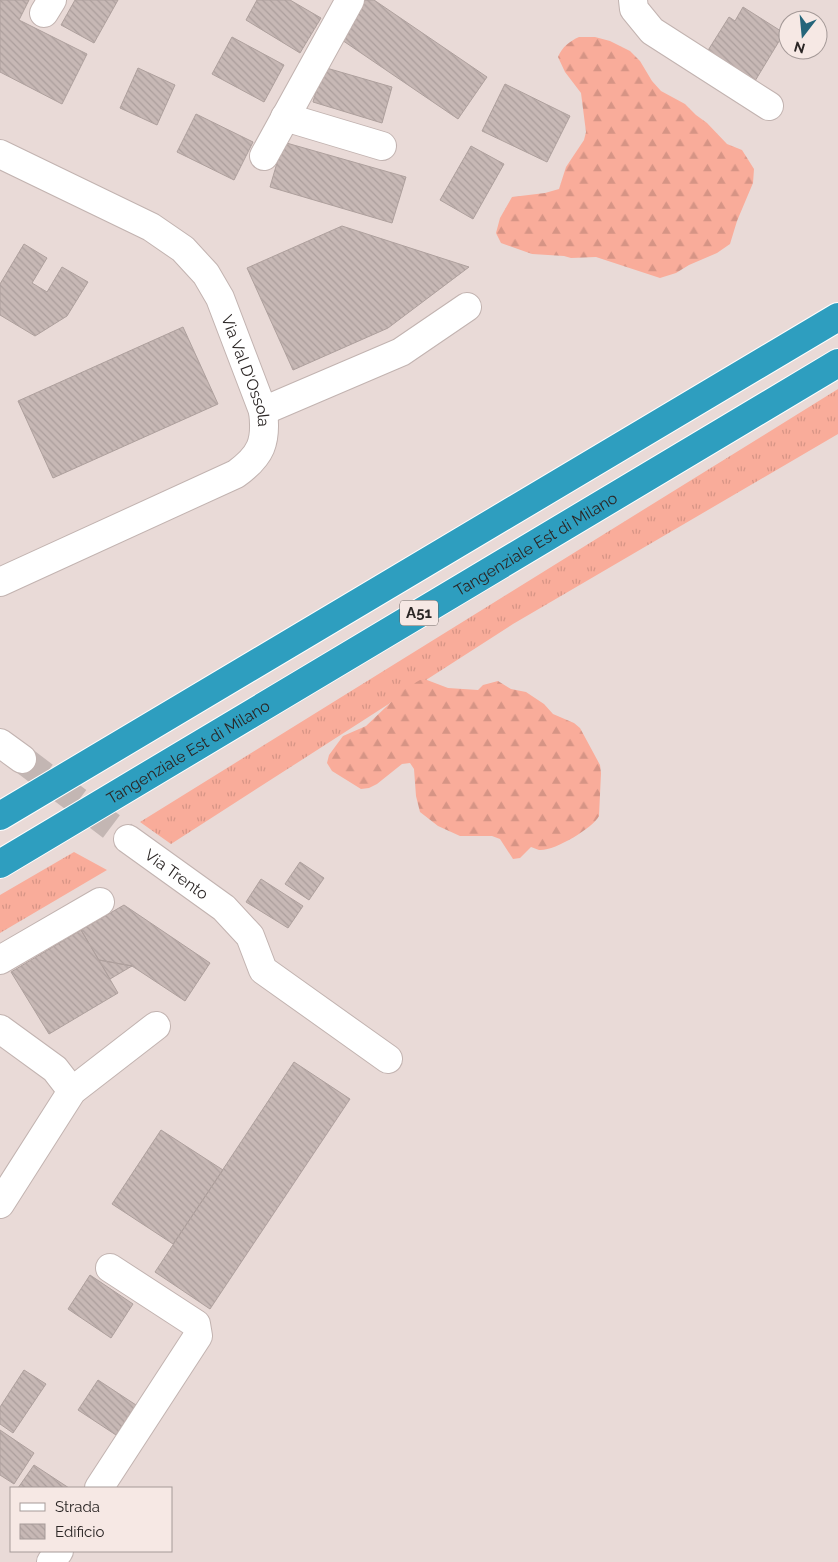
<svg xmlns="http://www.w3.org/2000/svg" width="838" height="1562" font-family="Raleway,sans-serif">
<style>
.grass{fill:url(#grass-tufts)}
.forest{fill:url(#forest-firs)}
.building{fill:url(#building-back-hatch);stroke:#aea09d}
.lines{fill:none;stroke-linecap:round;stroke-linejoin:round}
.minor-tunnel{stroke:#c3b6b3;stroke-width:28;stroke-dasharray:28 14;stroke-linecap:butt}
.minor-casing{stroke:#c2b3b0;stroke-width:30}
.highway-casing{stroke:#fff;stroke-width:30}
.minor{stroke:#fff;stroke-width:28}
.highway{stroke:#2e9ebf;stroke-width:28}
.labels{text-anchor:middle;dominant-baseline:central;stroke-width:4;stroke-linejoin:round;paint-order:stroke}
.shield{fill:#f6e8e4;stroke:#68605e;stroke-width:1}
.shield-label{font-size:15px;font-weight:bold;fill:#2b2625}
.street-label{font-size:16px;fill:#2b2625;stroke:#f6e8e4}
</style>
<defs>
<pattern id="grass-tufts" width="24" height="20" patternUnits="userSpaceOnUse" patternTransform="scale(1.25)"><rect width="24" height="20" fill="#f9ac9a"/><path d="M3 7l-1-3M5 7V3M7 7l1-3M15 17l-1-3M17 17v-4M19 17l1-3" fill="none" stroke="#d69485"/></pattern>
<pattern id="forest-firs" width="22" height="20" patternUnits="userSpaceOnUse" patternTransform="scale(1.25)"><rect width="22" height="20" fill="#f9ac9a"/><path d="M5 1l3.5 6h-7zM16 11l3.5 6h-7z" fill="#d69485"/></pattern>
<pattern id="building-back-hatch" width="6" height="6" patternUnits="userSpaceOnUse" patternTransform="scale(1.25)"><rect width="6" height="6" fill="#c7b8b5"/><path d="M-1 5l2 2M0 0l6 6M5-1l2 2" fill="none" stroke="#ab9e9c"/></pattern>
</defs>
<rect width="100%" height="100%" fill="#e9dad7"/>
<path class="grass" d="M838 389V434L513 624 171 844 140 822Z
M74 852 107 870 0 933V895Z"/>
<path class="forest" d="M579 37H595L610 41 630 51 640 61 652 81 661 91 685 104 696 115 707 123 727 144 742 150 754 169 753 183 737 221 730 244 717 253 689 265 676 273 660 278 596 257 571 258 564 256 532 254 501 243 496 233 500 218 512 197 545 193 559 189 566 167 584 140 586 132 581 93 565 72 558 57C562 47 570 41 579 37Z
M420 680H427L448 688 478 690 483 685 498 681 511 689 526 692 544 704 553 714 574 723 580 728 600 765 601 773 599 816C593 828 553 852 539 850 536 849 534 848 531 847L520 858 513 859 500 839 492 836H460L438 826 420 812 416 796 414 769 410 763 402 764 377 784 369 788 361 789 332 771 327 763 329 755 343 736 366 726 406 688Z"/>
<path class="building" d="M0 0H29L19 20 87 54 62 104 0 72Z
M75 0H118L94 43 61 25Z
M257 0H290L321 18 300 53 246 20Z
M365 0H374L487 77 458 119 339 38Z
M743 7 784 33 755 81 707 52 729 17 735 21Z
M232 37 284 65 264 102 212 74Z
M323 67 392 87 382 123 313 102Z
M138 68 175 85 157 125 120 108Z
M505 84 570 116 547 162 482 131Z
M196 114 253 142 234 180 177 152Z
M283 142 406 177 392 223 270 187Z
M471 146 504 164 473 219 440 200Z
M342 226 469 267 388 328 293 370 247 268Z
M24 244 47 258 32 283 47 292 62 267 88 282 67 316 35 336 0 315V284Z
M183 327 218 404 53 478 18 401Z
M300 862 324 878 309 900 285 884Z
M261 879 303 906 288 928 246 902Z
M124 905 210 963 185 1001 132 966 99 960 81 930Z
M81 930 118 993 49 1034 11 972Z
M99 960 132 966 110 979Z
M294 1062 350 1099 210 1309 155 1272Z
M161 1130 223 1170 173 1244 112 1204Z
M90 1275 133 1304 111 1338 68 1309Z
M24 1370 46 1384 13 1433 0 1424V1407Z
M98 1380 136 1405 116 1435 78 1410Z
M0 1430 34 1453 14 1484 0 1475Z
M34 1465 69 1488H18Z"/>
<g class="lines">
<path class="minor-tunnel" d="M22 759 128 839"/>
<defs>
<g id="minor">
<path d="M633 0 634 9 652 31 769 106"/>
<path d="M44 13 52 0"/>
<path d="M285 117 382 146"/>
<path id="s1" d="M0 154 151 227 183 249 206 274 220 298 263 411C267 442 261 456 236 474L0 582"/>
<path d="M264 156 350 0"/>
<path d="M263 411 401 352 467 307"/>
<path d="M0 743 22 759"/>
<path id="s2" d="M128 839 224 908 250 936 263 970 388 1059"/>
<path d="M0 960 100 902"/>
<path d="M0 1029 55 1069 72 1091"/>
<path d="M0 1204 72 1091 156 1026"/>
<path d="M99 1488 198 1336 196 1324 110 1268"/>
<path d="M51 1562 59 1551"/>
</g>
<g id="highway">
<path d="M0 816 838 317"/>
<path id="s3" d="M0 864 838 363"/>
</g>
</defs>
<use href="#minor" class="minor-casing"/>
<use href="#highway" class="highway-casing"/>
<use href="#minor" class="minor"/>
<use href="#highway" class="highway"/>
</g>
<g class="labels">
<rect class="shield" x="400" y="600.5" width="38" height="25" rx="4"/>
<g class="shield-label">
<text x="419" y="613">A51</text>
</g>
<g class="street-label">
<text stroke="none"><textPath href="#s1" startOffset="346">Via Val D'Ossola</textPath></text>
<text stroke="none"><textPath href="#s3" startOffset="624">Tangenziale Est di Milano</textPath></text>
<text stroke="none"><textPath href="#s3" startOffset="219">Tangenziale Est di Milano</textPath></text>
<text stroke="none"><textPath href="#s2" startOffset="60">Via Trento</textPath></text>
</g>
</g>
<rect x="10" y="1487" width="162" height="65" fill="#f6e8e4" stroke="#a59a98"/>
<rect x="20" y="1503" width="25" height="8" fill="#ffffff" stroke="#a59a98"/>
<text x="55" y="1512" font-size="15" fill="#2b2625">Strada</text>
<rect x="20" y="1524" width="25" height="15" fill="url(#building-back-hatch)" stroke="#a59a98"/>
<text x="55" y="1537" font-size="15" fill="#2b2625">Edificio</text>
<g transform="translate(803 35) rotate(196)"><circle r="24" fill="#f6e8e4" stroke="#a59a98"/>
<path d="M0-4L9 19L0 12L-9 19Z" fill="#25657a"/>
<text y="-8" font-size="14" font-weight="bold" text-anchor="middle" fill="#2b2625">N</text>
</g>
</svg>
